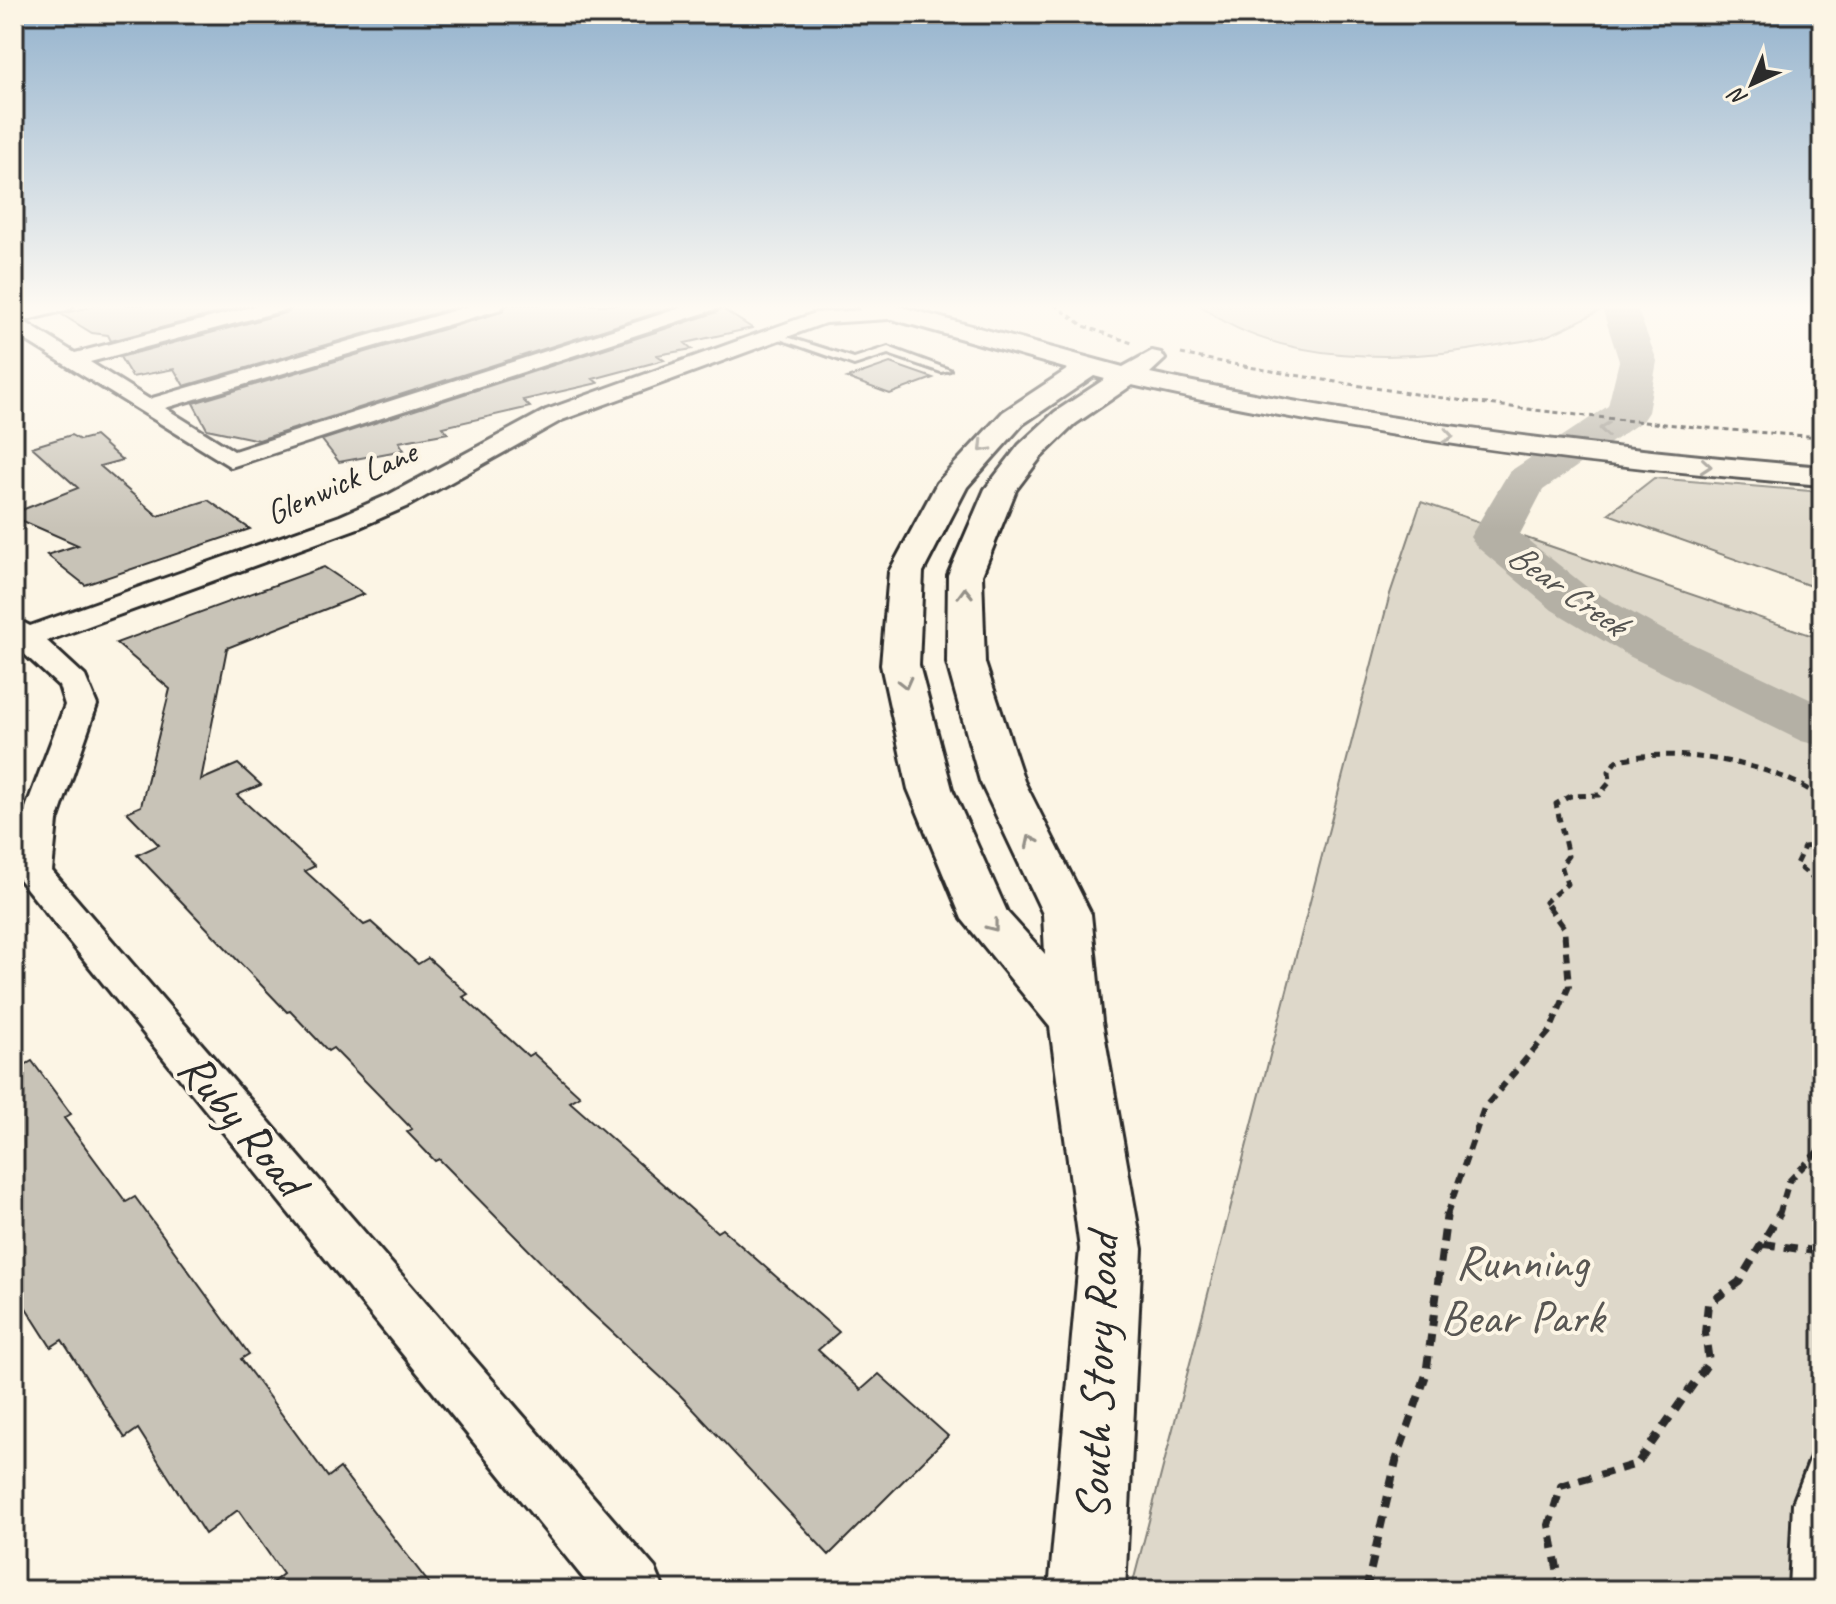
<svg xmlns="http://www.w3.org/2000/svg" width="1836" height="1604" font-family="Caveat,sans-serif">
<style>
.green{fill:#ded8ca;stroke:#84827a;stroke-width:2}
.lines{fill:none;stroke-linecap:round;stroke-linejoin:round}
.river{fill:#b4b0a5;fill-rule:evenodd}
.building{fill:#c8c3b7;stroke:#2b2b2b;stroke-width:2}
.service-casing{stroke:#2b2b2b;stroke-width:6}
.minor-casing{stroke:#2b2b2b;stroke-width:6}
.secondary-casing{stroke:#2b2b2b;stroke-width:6}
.path-far3{stroke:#2b2b2b;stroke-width:3;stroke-dasharray:5 4;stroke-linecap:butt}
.path-far2{stroke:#2b2b2b;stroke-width:5;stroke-dasharray:8 6;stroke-linecap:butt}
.path-far1{stroke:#2b2b2b;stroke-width:6;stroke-dasharray:10 7;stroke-linecap:butt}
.path{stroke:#2b2b2b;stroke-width:8;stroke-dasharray:12 9;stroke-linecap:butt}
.service{fill:#fcf5e5;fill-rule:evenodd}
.minor{fill:#fcf5e5;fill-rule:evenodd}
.secondary{fill:#fcf5e5;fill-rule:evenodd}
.oneway{stroke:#949088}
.labels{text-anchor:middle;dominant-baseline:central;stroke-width:8;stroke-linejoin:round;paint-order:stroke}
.far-street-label{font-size:34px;fill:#2b2b2b;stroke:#fcf5e5}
.far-water-label{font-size:36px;font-style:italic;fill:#545350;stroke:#fcf5e5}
.near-street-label{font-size:48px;fill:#2b2b2b;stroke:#fcf5e5}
.near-park-label{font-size:48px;fill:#585653;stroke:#fcf5e5}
</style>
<rect width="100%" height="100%" fill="#fcf5e5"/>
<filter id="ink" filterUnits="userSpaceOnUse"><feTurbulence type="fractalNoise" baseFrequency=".0125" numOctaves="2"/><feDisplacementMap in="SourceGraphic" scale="16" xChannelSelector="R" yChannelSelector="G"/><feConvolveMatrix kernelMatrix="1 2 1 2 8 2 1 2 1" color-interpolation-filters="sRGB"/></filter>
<g filter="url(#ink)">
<path class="green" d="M1200 305H1611C1590 315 1568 328 1546 336 1531 341 1513 342 1498 345 1407 362 1275 366 1200 305Z
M1654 478 1822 492V590L1608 514Z
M1421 502 1822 639V1590H1131L1390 594Z"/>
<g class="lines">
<path class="river" d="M1601 305H1636L1657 361 1648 412 1642 421 1543 490 1520 534 1588 588 1667 632 1822 705V746L1801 741 1629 656 1552 610 1477 547 1470 537 1509 472 1608 406 1619 361Z"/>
</g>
<path class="building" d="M100 305H248L111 341 108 335 92 333 61 314Z
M294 305H463L184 386 174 369 132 377 120 357 289 312Z
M507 305H681L259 440 207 429 193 403 502 312Z
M721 308 752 328 685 343 692 349 657 355 664 360 593 379 598 383 523 400 530 407 443 427 448 433 399 442 404 450 339 462 322 440 717 312Z
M890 363 933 378 890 394 847 378Z
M71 435 80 440 95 436 122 460 100 466 158 516 208 500 250 529 85 585 47 555 78 545 14 517V513L78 488 32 447Z
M324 567 364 594 227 648 201 780 238 764 261 785 237 795 315 866 305 871 364 925 371 922 418 964 428 958 468 994 463 997 528 1056 533 1053 580 1096 570 1102 717 1232 722 1229 839 1332 818 1350 861 1390 879 1374 948 1436 829 1555 679 1394 586 1308 439 1159 435 1161 407 1132 412 1129 333 1048 328 1051 290 1011 287 1012 137 855 159 845 127 812 141 806 170 689 116 643Z
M32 1061 71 1114 64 1118 126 1202 135 1197 249 1354 241 1359 328 1477 340 1468 434 1590H263L283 1574 238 1510 205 1534 138 1429 125 1438 62 1340 51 1347 14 1289V1071Z"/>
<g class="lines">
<defs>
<path id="service" d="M771 332 854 358 888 347 950 370 941 372 888 354 854 365 771 336Z
M1822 1450 1819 1590H1789L1793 1503 1812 1454Z"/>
<path id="minor" d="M40 305H73L70 309 23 321 75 353 259 305H291L288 309 90 362 149 399 473 305H504L501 309 165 408 234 451 690 305H719L716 309 231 467 14 333V311Z
M898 308 908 314 905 318 825 323 562 420 408 506 358 528 47 641 85 676 97 705 57 821 52 871 655 1568 664 1590H593L14 873 21 821 65 705 59 686 20 650 14 651V618L30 626 340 516 390 494 546 410 815 313Z"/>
<path id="secondary" d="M857 305H894L1123 367 1152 351 1161 353 1165 359 1150 373C1372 421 1596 448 1822 467V485C1589 466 1360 436 1132 385L1075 424 1041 457 1016 490 982 575 985 663 1024 781 1091 914 1102 1022 1142 1249 1125 1590H1049L1080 1249 1050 1027 962 919 908 789 881 665 889 572 937 483 1003 412 1068 369 860 310ZM1094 376 1105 379 1055 412 1019 445 985 489 948 575 947 663 980 781 1043 914 1045 954 1007 912 952 789 919 665 923 572 967 487 1023 424Z"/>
</defs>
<use href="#service" class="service-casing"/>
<use href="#minor" class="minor-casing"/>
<use href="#secondary" class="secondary-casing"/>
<path class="path-far3" d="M1055 305 1084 326 1132 343
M1181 354C1393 396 1606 422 1822 437"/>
<path class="path-far2" d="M1822 845 1804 847 1796 864 1822 886
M1547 904 1545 902 1567 884 1561 865 1568 856 1556 804 1570 796 1599 795 1610 782 1609 771 1616 761C1669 745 1780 763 1822 799"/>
<path class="path-far1" d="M1447 1215 1484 1108 1550 1031 1569 986 1564 928 1545 902
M1779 1215 1789 1181 1822 1147"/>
<path class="path" d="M1764 1244 1822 1252
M1366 1590 1396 1461 1426 1375 1447 1213
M1561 1590 1549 1525 1561 1486 1637 1464 1709 1362 1705 1333 1708 1304 1739 1282 1780 1213"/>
<use href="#service" class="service"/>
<use href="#minor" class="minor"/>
<use href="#secondary" class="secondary"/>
</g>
<defs><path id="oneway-chevron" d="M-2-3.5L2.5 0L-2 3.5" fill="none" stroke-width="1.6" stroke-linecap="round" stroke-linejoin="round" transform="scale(2)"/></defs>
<g class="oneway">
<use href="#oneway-chevron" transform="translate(1605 429) rotate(-174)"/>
<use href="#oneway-chevron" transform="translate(1448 436) rotate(9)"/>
<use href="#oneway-chevron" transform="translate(984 447) rotate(134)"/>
<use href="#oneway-chevron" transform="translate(1706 466) rotate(5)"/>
<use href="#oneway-chevron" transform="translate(965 593) rotate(-91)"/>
<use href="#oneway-chevron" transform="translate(905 683) rotate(76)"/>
<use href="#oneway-chevron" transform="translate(1031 841) rotate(-116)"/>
<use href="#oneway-chevron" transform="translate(993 926) rotate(52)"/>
</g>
</g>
<linearGradient id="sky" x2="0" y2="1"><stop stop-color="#93b2cd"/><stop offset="0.58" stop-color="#fefaf3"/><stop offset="1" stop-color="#fefaf3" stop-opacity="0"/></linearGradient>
<rect width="1836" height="529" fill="url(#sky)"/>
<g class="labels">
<g class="far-street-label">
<text transform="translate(341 482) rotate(-24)">Glenwick Lane</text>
</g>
<g class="far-water-label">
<text transform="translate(1567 589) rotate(35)">Bear Creek</text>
</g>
<g class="near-street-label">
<text transform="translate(243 1124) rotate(50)">Ruby Road</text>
<text transform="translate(1097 1377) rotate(-88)">South Story Road</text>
</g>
<g class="near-park-label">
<text x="1522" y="1262">Running<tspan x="1522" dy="55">Bear Park</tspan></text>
</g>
</g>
<rect width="1836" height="1604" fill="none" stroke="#fcf5e5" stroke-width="48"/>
<rect x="24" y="24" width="1788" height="1556" fill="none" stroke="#2b2b2b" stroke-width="3" filter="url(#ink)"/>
<g transform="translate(1752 84) rotate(224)" stroke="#fcf5e5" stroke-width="6" paint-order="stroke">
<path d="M0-6L14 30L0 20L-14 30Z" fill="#2b2b2b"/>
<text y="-12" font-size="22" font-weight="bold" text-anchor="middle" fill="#2b2b2b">N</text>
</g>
</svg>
